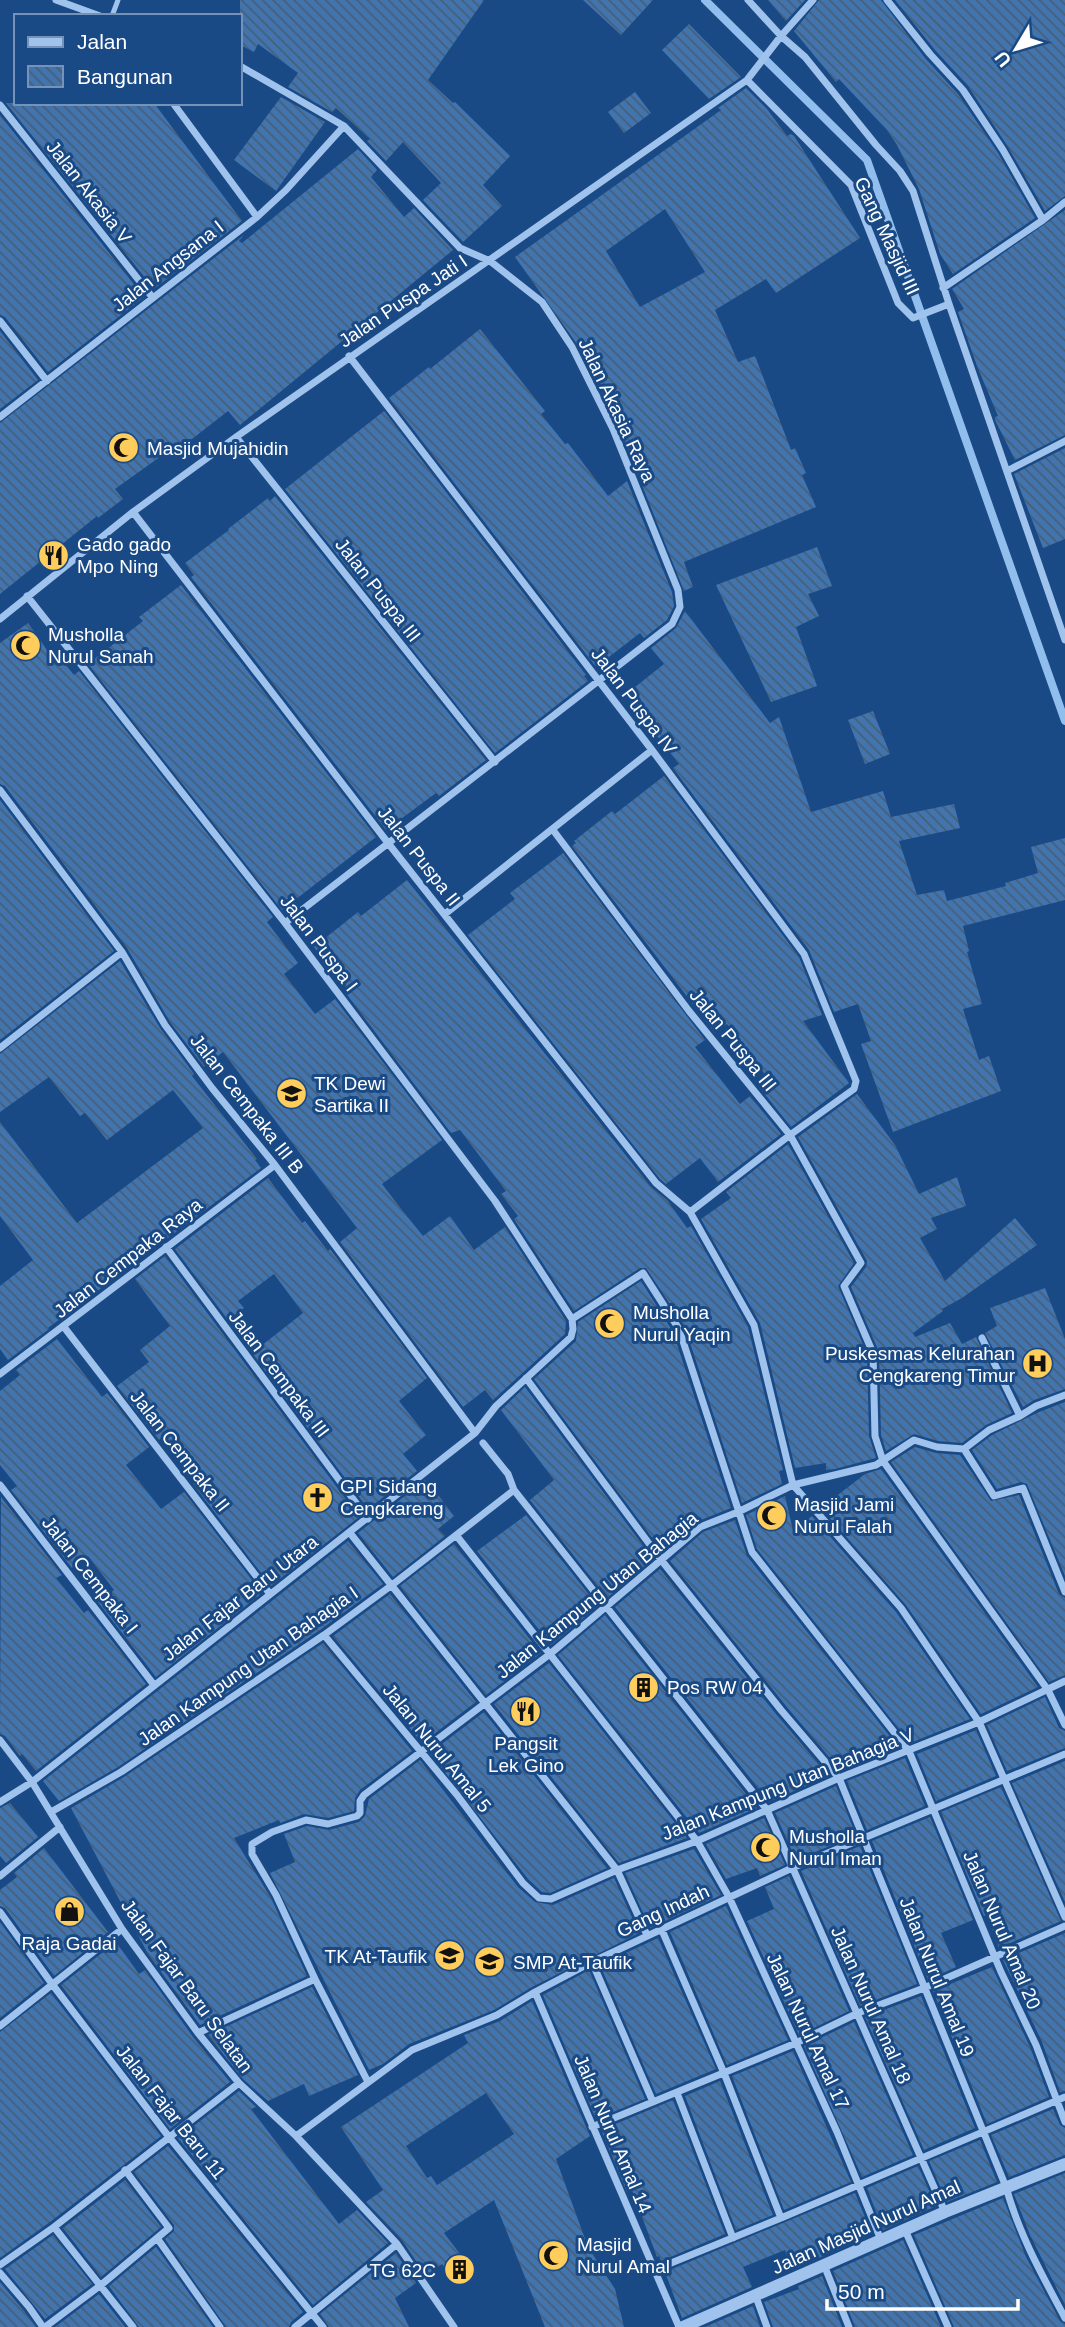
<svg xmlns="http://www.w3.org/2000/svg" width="1065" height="2327" font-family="Arial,sans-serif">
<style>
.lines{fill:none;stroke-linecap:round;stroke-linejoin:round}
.stream{stroke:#92beee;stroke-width:8}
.building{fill:url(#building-back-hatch);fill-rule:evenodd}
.service{stroke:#9fc3ec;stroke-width:5}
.minor{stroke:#9fc3ec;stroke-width:7}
.tertiary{stroke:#9fc3ec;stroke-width:12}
.labels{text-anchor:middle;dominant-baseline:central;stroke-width:6;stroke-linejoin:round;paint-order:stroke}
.street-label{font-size:19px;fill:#fff;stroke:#1a4a85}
.poi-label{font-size:19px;fill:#fff;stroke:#1a4a85;text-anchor:start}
</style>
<defs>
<pattern id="building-back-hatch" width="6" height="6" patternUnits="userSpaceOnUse" patternTransform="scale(1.75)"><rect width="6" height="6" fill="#4274ae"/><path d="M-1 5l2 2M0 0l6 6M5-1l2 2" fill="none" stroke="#485e78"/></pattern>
</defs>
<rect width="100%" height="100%" fill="#1a4a85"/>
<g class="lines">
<path class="stream" d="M705 0 867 160 1065 721"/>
</g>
<path class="building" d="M240 0H484L428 80 453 103 455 102 510 156 483 185 502 206 463 242 423 200 441 183 403 142 386 161 367 141 370 139 336 108 332 112 288 87 298 73 258 44 254 52 240 45Z
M583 0H653L621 35Z
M768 0H805L786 21Z
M819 0H881L925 58 958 94 998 153 1035 218 953 274 940 254 919 189 897 145 887 130 839 79 836 82 794 31Z
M895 0H1065V196L1045 211 1008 147 968 86 935 50Z
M689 24 741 77 709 99 662 50Z
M746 88 767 109 787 136 791 134 794 136 860 238 776 293 766 279 715 310 738 362 755 356 791 450 795 448 806 473 802 475 816 507 684 562 693 587 684 591 619 427 601 390 577 344 515 257 721 110 718 108ZM665 209 705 272 640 307 606 251Z
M635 92 651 113 624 133 608 112Z
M281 97 325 122 276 191 234 160Z
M6 103H154L242 221 154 289Z
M0 115 144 297 48 372 5 317 0 315Z
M358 149 377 170 371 177 404 217 414 208 453 250 240 425 228 411 174 453 171 449 115 489 123 499 98 518 97 516 0 594V423L244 235 239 241 242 243Z
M1065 210V435L1015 460 995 420V417L998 416 977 366 958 312 964 309 952 289Z
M480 329 545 411 541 414 565 444 568 443 608 496 627 481 672 592 674 606 667 620 644 638 640 633 596 667 389 398 429 367 430 369Z
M0 331 38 380 0 409Z
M384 411 586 675 584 676 588 681 495 753 285 489Z
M1065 448V539L1043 548 1014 474Z
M275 496 486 760 439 796 436 793 386 830 191 577 194 575 185 563 229 530 228 529 268 498 270 501Z
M817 547 832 586 808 594 819 616 796 627 817 686 771 702 716 585Z
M181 585 376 837 282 910 88 664 143 621 139 617Z
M685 611 770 723 779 717 811 812 883 791 891 817 954 804 960 828 899 841 917 895 944 890 947 901 1006 886 1005 883 1038 873 1031 847 1065 838V900L963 926 969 951 967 952 982 1004 963 1009 979 1060 989 1056 1001 1091 893 1132 861 1044 871 1041 858 1004 834 1012 809 950 673 768 679 764 625 695 664 664 651 648 676 628Z
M28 623 49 653 54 650 74 675 79 671 273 917 267 922 298 963 284 974 315 1014 335 999 442 1140 382 1184 402 1210 423 1236 450 1216 474 1250 505 1227 566 1321 565 1334 493 1400 485 1390 463 1407 340 1242 357 1228 223 1052 204 1067 170 1022 127 948 5 786 0 784V643Z
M873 711 890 754 865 764 848 720Z
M664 776 799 957 822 1015 803 1021 849 1083 791 1127 760 1088 769 1080 742 1043 727 1024 715 1033 572 846 576 843 574 841 612 811 615 814Z
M0 800 114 951 0 1040Z
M563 853 705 1040 695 1047 740 1104 750 1096 781 1134 718 1182 700 1158 666 1184 660 1179 468 935 515 899 510 893Z
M407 880 651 1187 667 1200 687 1228 691 1226 748 1327 783 1470 779 1471 782 1484 742 1503 685 1327 646 1268H640L574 1311 514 1219 518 1216 501 1194 506 1191 460 1130 451 1133 345 992 348 990 314 947 358 912 361 916Z
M120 961 160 1028 194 1074 192 1076 257 1159 255 1160 261 1168 48 1328 49 1329 8 1360 0 1349V1286L33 1260 0 1216V1122L77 1223 203 1128 173 1090 107 1140 85 1113 80 1116 49 1077 0 1112V1054Z
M857 1094 895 1145 919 1194 957 1177 966 1206 931 1218 937 1229 920 1238 945 1281 1015 1218 1037 1245 962 1298 942 1309 943 1311 913 1333 915 1337 950 1323 962 1344 976 1337 1012 1413 986 1425 962 1443 938 1441 914 1434 886 1451 881 1435 879 1352 851 1287 866 1267 867 1261 798 1137Z
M788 1144 854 1263 838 1286 867 1354 869 1436 876 1458 835 1469 826 1470V1463L795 1468 760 1323 701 1219 731 1198 726 1192Z
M268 1178 302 1223 305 1221 328 1251 330 1249 427 1378 399 1401 426 1435 403 1454 417 1471 368 1509 252 1353 303 1313 274 1274 238 1301 244 1308 228 1320 175 1249Z
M165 1256 359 1517 271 1586 193 1484 195 1483 161 1438 159 1440 117 1386 149 1362 140 1350 170 1326 135 1279Z
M641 1281 673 1332 731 1508 696 1522 662 1551 534 1379 576 1341 578 1322Z
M1045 1288 1065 1339V1389L1034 1400 1023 1407 985 1333 997 1326 990 1308Z
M57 1339 102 1397 107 1393 149 1447 126 1465 161 1509 184 1492 262 1593 156 1677 98 1602 114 1590 88 1556 72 1568 11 1490 17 1486 0 1465V1391L20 1375 16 1370Z
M525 1387 653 1559 607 1598 530 1500 554 1480 501 1410Z
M1065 1402V1576L1027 1484 1021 1482 997 1489 972 1450 992 1435 1039 1412Z
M915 1447 936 1453 960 1455 991 1501 1019 1495 1059 1594 1065 1598V1675L1049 1682 891 1462Z
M881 1469 1038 1687 981 1714 906 1605 821 1508 865 1474Z
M425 1480 431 1488 432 1487 454 1516 438 1529 445 1536 393 1577 358 1533Z
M785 1496 793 1530 812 1516 896 1612 970 1719 910 1743 757 1549 746 1515Z
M1 1497 62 1575 56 1578 84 1613 88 1610 146 1684 36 1771 22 1754 20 1756 5 1736 0 1734Z
M526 1515 598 1606 551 1645 477 1551Z
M735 1520 747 1556 899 1748 841 1771 786 1706 670 1561 703 1532Z
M348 1541 383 1584 320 1630 118 1767 59 1801 43 1781Z
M454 1544 541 1653 486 1695 400 1586Z
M660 1569 776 1714 829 1776 769 1802 615 1607Z
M390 1594 476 1702 422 1743 333 1636Z
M605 1615 757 1808 699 1833 558 1655Z
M323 1643 412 1751 360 1790 355 1798 354 1811 328 1818 304 1814 280 1823 279 1820 234 1838 271 1898 307 1976 200 2025 148 1954 71 1808 124 1777Z
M549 1663 687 1838 619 1863 494 1704Z
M1045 1697 1059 1728 1065 1731V1748L1007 1771 987 1725Z
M484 1712 607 1868 550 1893 542 1892 528 1879 430 1753Z
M976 1730 996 1776 936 1801 917 1754Z
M905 1758 925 1806 867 1830 847 1781Z
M420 1760 518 1887 535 1902 553 1905 614 1878 639 1933 532 1987 494 2010 409 2044 383 2064 369 2070 270 1873 295 1862 284 1834 307 1826 329 1830 359 1822 365 1816 369 1799Z
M1065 1761V1902L1012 1783Z
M836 1786 856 1835 796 1860 775 1813Z
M1001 1787 1061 1921 999 1948 987 1914 984 1916 941 1812Z
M10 1803 38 1837 6 1863 0 1856V1808Z
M930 1817 973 1920 941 1933 956 1967 928 1980 872 1841Z
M764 1818 785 1865 760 1876 757 1868 726 1879 706 1844Z
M860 1846 917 1984 860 2006 801 1871Z
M44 1848 108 1932 54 1976 5 1908 0 1906V1890L17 1877 14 1873Z
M694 1849 721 1895 650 1928 625 1873Z
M789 1876 849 2011 799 2035 747 1921 774 1909 765 1887Z
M726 1906 788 2040 727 2065 670 1932Z
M0 1922 44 1983 0 2018Z
M1065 1933V2091L1060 2092 1042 2042 1003 1960Z
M658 1938 716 2069 656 2094 600 1965Z
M116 1942 139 1974 145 1970 193 2037 230 2082 170 2129 61 1985Z
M992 1967 1030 2047 1049 2097 987 2124 933 1991Z
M589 1970 645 2099 596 2119 543 1995Z
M312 1987 358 2075 309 2096 304 2084 268 2101 243 2079 208 2035Z
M51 1993 161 2136 50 2222 0 2258V2032Z
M921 1996 975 2128 924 2150 865 2017Z
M532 2001 590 2136 556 2159 588 2247 615 2289 624 2327H545L494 2200 444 2233 473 2271 457 2283 442 2264 426 2276 402 2240 366 2202 383 2190 341 2127 468 2043 464 2035 500 2021ZM486 2093 514 2134 437 2185 431 2176 427 2178 406 2146Z
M854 2022 913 2155 862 2177 804 2046Z
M793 2051 851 2182 784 2210 732 2076Z
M720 2081 773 2215 736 2230 685 2096Z
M239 2091 256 2107 251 2109 339 2224 357 2210 388 2243 313 2305 178 2138Z
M673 2100 725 2234 661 2261 659 2256 657 2257 632 2190 627 2192 601 2130Z
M1053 2109 1060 2125 1065 2128V2155L1009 2177 991 2135Z
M980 2140 997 2182 947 2202 929 2161Z
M168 2146 303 2312 291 2322 289 2327H226L165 2239 174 2231V2225L134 2172Z
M918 2166 936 2206 883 2230 867 2188Z
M1065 2173V2305L1030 2235 1014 2194Z
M125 2180 161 2227 101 2277 63 2228Z
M855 2193 872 2234 792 2270 785 2250 743 2267 752 2287 682 2318 665 2272Z
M1003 2198 1026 2257 1060 2321 1065 2324V2327H954L914 2235Z
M53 2235 92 2284 45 2319 5 2269Z
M903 2240 941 2327H855L833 2271Z
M156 2247 213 2327H139L109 2286Z
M396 2253 416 2283 395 2298 409 2327H329L320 2314Z
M822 2276 842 2327H773L764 2302 799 2289 798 2286Z
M0 2282 24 2311 36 2327H0Z
M99 2294 125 2327H55Z
M753 2306 760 2327H705Z"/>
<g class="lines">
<path class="service" d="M112 16 118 0"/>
<path class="minor" d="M56 0 100 16
M748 0 781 36 805 57 876 145 900 171 913 191 949 304 1065 640
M887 0 930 54 963 90 1003 150 1043 220
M240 66 344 126 460 248 490 261 542 302 572 347 613 429 678 590 680 607 672 624 285 923
M747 80 851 185 898 303 913 318 949 304
M173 103 257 217
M0 105 153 298
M943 288 1043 220 1065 202
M0 321 47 381
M349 356 652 750 804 954 856 1081 854 1089 790 1135 690 1212
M0 417 257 217 286 190 344 126
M236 437 495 762
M1007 471 1065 441
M133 512 388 843 656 1183 690 1212 754 1325 793 1485 901 1608 979 1722 1065 1917
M0 619 133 512 236 437 747 80 781 36 813 0
M0 790 122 952 165 1025 212 1088 275 1165 475 1433
M553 830 689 1011 790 1135 861 1263 844 1286 873 1353 875 1436 883 1461 1048 1690 1065 1725
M445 914 652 750
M0 1048 122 952
M166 1247 368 1519
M572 1319 643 1273 679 1329 752 1552 909 1751 1001 1972 1036 2045 1065 2122
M64 1327 270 1594
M982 1338 1020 1416 1036 1406 1065 1395
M0 1374 275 1165
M526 1378 662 1561 781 1710 839 1778 1006 2187C1019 2234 1042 2275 1065 2318
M483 1443 508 1474 514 1490 767 1810 945 2212
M964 1449 994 1496 1023 1488 1065 1592
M964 1449 989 1430 1020 1416
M0 1485 154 1685
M350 1533 617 1870 647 1935
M456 1535 697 1841 729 1897 837 2132 881 2240
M324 1635 457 1795 523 1883 539 1898 551 1899 617 1870 697 1841 839 1778 979 1722 1065 1681
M0 1740 32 1782 122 1929 198 2033 239 2083 296 2136 397 2244 454 2327
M0 1802 32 1782 475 1433 496 1406 571 1337 573 1329 572 1319 495 1201 285 923 27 596
M51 1812 121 1772 324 1635 392 1585 514 1490
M0 1876 60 1827
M0 1912 52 1984 169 2137 323 2327
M592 1962 653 2102
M535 1992 679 2327
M0 2026 122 1929
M198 2033 315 1979
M368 2082 315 1979 276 1895 252 1854V1844L272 1832 306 1820 328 1824 357 1816 360 1813V1801L364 1795 550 1654 700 1527 738 1512 793 1485 876 1465 914 1440 937 1447 964 1449
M677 2093 733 2238
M592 2127 796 2043 858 2013 924 1988 1065 1926
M296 2136 412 2050 497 2015 535 1992 592 1962 792 1868 1065 1754
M781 2218 1065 2097
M54 2227 133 2327
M905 2230 948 2327
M157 2238 220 2327
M0 2265 54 2227 239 2083
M824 2265 849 2327
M654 2270 781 2218 724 2073 661 1928
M0 2273 29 2307 43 2327
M756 2297 767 2327
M45 2327 101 2285 169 2228 125 2170
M295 2327 397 2244"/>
<path class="tertiary" d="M683 2327 945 2212 1065 2164"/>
</g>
<defs>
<symbol id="mosque-disc" viewBox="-11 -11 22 22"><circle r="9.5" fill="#fecd5b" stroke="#1a4a85"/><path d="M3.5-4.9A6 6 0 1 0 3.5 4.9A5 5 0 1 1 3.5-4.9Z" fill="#111"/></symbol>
<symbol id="restaurant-disc" viewBox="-11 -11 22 22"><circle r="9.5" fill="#fecd5b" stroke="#1a4a85"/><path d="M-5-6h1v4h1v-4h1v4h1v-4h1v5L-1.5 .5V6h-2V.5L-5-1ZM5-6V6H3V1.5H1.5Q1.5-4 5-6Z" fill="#111"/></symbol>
<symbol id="school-disc" viewBox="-11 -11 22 22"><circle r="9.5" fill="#fecd5b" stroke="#1a4a85"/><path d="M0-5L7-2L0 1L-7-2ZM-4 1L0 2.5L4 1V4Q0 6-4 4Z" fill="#111"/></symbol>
<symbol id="hospital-disc" viewBox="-11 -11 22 22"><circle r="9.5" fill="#fecd5b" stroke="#1a4a85"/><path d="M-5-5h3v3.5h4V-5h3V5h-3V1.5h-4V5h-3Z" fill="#111"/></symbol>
<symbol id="church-disc" viewBox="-11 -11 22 22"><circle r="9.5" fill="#fecd5b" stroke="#1a4a85"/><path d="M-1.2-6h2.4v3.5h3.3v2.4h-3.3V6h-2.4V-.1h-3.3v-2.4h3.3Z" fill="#111"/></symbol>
<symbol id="building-disc" viewBox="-11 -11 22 22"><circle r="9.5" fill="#fecd5b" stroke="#1a4a85"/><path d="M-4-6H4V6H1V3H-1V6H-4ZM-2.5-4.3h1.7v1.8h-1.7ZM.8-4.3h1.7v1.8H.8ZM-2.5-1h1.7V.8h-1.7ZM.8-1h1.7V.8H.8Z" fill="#111"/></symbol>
<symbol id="shop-disc" viewBox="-11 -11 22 22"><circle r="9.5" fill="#fecd5b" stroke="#1a4a85"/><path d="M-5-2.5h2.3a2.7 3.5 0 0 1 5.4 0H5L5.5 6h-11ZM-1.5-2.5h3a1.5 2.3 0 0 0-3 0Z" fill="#111"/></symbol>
</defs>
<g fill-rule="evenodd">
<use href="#mosque-disc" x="106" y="430" width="35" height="35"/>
<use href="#restaurant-disc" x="36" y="538" width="35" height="35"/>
<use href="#mosque-disc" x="8" y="628" width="35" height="35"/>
<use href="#school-disc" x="274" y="1076" width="35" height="35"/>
<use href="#mosque-disc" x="592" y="1306" width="35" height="35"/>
<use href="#hospital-disc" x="1020" y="1346" width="35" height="35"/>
<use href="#church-disc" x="300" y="1480" width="35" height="35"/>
<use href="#mosque-disc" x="754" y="1498" width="35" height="35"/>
<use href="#building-disc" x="626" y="1670" width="35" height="35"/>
<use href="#restaurant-disc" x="508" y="1694" width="35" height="35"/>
<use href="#mosque-disc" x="748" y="1830" width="35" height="35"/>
<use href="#shop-disc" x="52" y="1894" width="35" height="35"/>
<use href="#school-disc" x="432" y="1938" width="35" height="35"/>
<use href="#school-disc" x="472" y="1944" width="35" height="35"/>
<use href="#mosque-disc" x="536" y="2238" width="35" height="35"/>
<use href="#building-disc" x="442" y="2252" width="35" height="35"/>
</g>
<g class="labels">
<g class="street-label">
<text transform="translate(89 192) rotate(52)">Jalan Akasia V</text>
<text transform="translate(887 236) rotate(65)">Gang Masjid III</text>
<text transform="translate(168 266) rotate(-38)">Jalan Angsana I</text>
<text transform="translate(403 301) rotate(-34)">Jalan Puspa Jati I</text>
<text transform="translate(617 410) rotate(65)">Jalan Akasia Raya</text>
<text transform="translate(378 590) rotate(52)">Jalan Puspa III</text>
<text transform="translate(634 701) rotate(53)">Jalan Puspa IV</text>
<text transform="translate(419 856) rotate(52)">Jalan Puspa II</text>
<text transform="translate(319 943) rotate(53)">Jalan Puspa I</text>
<text transform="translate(733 1040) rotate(51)">Jalan Puspa III</text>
<text transform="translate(247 1104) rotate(52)">Jalan Cempaka III B</text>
<text transform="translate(128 1258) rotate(-38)">Jalan Cempaka Raya</text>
<text transform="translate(279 1374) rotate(53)">Jalan Cempaka III</text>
<text transform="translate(180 1451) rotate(52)">Jalan Cempaka II</text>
<text transform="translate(90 1575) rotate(52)">Jalan Cempaka I</text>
<text transform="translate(597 1595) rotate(-39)">Jalan Kampung Utan Bahagia</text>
<text transform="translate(240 1598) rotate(-38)">Jalan Fajar Baru Utara</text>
<text transform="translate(248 1666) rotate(-35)">Jalan Kampung Utan Bahagia I</text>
<text transform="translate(437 1748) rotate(51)">Jalan Nurul Amal 5</text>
<text transform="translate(788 1784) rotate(-22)">Jalan Kampung Utan Bahagia V</text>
<text transform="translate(663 1911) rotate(-25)">Gang Indah</text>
<text transform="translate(1002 1930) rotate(67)">Jalan Nurul Amal 20</text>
<text transform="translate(937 1977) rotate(68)">Jalan Nurul Amal 19</text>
<text transform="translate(187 1986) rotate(54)">Jalan Fajar Baru Selatan</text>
<text transform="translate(871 2005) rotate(66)">Jalan Nurul Amal 18</text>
<text transform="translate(808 2031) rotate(65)">Jalan Nurul Amal 17</text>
<text transform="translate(171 2112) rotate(52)">Jalan Fajar Baru 11</text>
<text transform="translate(613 2134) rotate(67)">Jalan Nurul Amal 14</text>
<text transform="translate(866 2227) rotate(-24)">Jalan Masjid Nurul Amal</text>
</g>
<g class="poi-label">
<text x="147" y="448">Masjid Mujahidin</text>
<text x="77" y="544">Gado gado<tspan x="77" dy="22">Mpo Ning</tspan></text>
<text x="48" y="634">Musholla<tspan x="48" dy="22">Nurul Sanah</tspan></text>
<text x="314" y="1083">TK Dewi<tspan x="314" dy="22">Sartika II</tspan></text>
<text x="633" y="1312">Musholla<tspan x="633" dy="22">Nurul Yaqin</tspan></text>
<text x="1015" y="1353" text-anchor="end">Puskesmas Kelurahan<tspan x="1015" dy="22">Cengkareng Timur</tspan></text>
<text x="340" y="1486">GPI Sidang<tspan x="340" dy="22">Cengkareng</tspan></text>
<text x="794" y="1504">Masjid Jami<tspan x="794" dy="22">Nurul Falah</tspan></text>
<text x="667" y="1687">Pos RW 04</text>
<text x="526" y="1743" text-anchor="middle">Pangsit<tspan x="526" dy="22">Lek Gino</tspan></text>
<text x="789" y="1836">Musholla<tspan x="789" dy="22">Nurul Iman</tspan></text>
<text x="69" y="1943" text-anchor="middle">Raja Gadai</text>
<text x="427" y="1956" text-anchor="end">TK At-Taufik</text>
<text x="513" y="1962">SMP At-Taufik</text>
<text x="577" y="2244">Masjid<tspan x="577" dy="22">Nurul Amal</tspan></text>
<text x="436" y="2270" text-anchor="end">TG 62C</text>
</g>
</g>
<rect x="14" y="14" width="228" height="91" fill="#1a4a85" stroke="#7692b6" stroke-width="2"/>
<rect x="28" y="37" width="35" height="10" fill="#9fc3ec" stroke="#7692b6" stroke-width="2"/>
<text x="77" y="49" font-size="21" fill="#ffffff">Jalan</text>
<rect x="28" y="66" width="35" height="21" fill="url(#building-back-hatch)" stroke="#7692b6" stroke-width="2"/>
<text x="77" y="84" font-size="21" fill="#ffffff">Bangunan</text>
<g transform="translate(1016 49) rotate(232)" stroke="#1a4a85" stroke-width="5" paint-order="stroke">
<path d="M0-5L12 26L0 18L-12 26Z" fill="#ffffff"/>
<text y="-10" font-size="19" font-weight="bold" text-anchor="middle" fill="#ffffff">U</text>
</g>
<path d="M827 2299v10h191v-10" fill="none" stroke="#ffffff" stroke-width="3.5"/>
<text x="838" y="2299" font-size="21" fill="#ffffff" stroke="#1a4a85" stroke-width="5" paint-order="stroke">50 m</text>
</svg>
